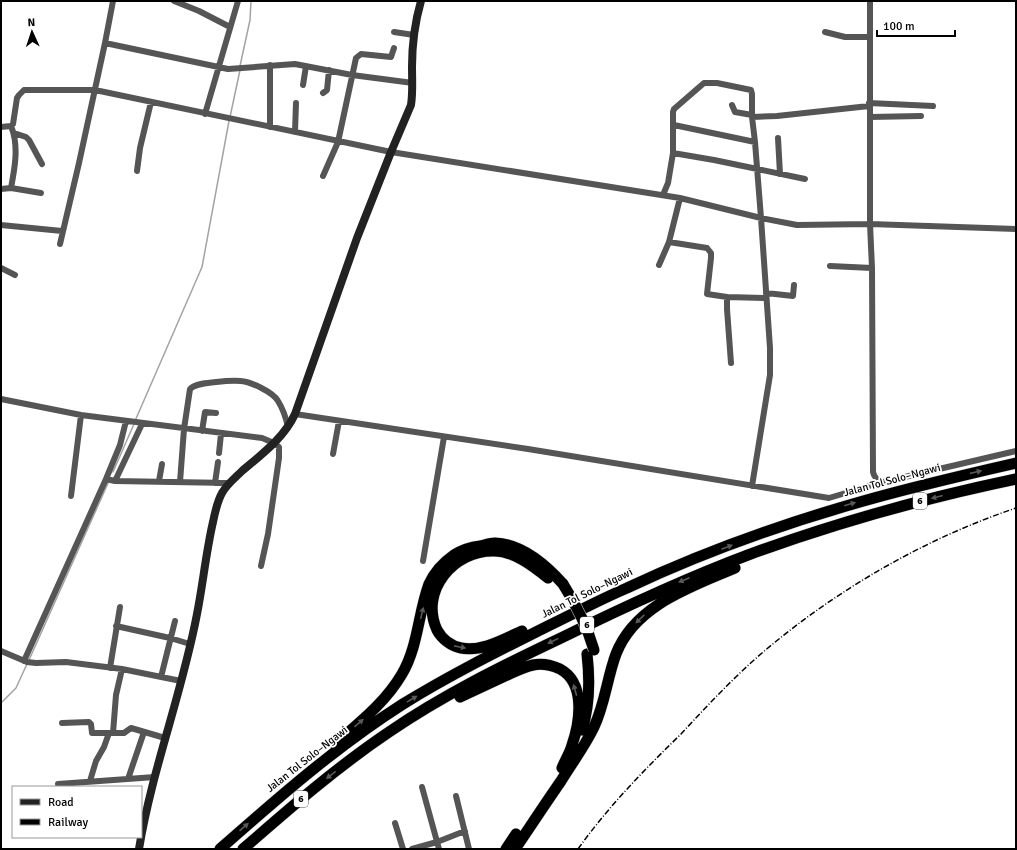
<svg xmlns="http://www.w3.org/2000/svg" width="1017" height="850" font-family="Signika,sans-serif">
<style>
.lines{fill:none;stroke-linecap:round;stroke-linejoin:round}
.stream{stroke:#a3a3a3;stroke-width:1.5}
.highway-casing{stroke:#dbdbdb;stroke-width:12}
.street{stroke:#555;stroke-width:6}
.secondary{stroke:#222;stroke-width:8}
.highway{stroke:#000;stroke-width:11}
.rail{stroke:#000;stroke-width:1.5;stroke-dasharray:6 2 1 2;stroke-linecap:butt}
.highway-bridge-casing{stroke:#dbdbdb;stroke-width:12;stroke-linecap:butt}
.highway-bridge{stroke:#000;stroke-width:11}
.oneway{fill:#595959}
.labels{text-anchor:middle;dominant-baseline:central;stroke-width:3.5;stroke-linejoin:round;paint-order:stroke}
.shield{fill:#fff;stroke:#4c4c4c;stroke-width:1}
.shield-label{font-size:10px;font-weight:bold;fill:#000}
.street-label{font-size:11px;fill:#000;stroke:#fff}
</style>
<rect width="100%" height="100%" fill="#fff"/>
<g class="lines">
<path class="stream" d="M240 66 250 20 251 1
M230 117 240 70
M135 421 202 267 229 121
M113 472 134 424
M29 660 109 481
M1 703 16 688 27 664"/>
<defs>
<path id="highway" d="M522 631C504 639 482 652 461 648 451 646 442 639 437 630 419 591 454 550 494 551 514 551 533 566 548 578
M460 697C475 690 490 683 505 676 514 672 523 667 533 665 543 663 551 665 560 669 586 683 580 722 572 745 570 753 565 760 562 768
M582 730C590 705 590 680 587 654
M335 744C359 723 385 703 402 674 418 647 418 614 429 584 434 573 444 562 454 555 462 550 471 547 480 546 485 545 490 543 495 543 522 544 546 565 563 584
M220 849C279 797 337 746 403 704 450 675 500 650 550 625 575 613 601 599 627 588 697 555 771 528 846 506 902 489 959 476 1016 463
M243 849C290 808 337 767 389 732 443 695 502 666 561 638 622 608 684 579 748 555 835 523 925 498 1016 479
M506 849 516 834
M515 849C530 827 545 804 561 781 572 763 585 746 594 727 605 704 607 678 616 654 635 605 691 587 735 568"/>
</defs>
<use href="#highway" class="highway-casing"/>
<path class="street" d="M174 1 199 11 230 27
M870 1V224L872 268 873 472 874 475 879 483
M394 32 414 35
M825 32 845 37H870
M105 43 113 1
M270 65V127
M303 85 306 66
M323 93 327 90 329 70
M869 103 933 106
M732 105 735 112 752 115V117L777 116 869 106
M205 114 238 1
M752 117 755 142 761 218 770 348V375L752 486
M870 117 921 116
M674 125 755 142
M1 127 11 126 13 124 17 98 19 95 24 90H95L391 152 680 198 761 218 797 225 870 224 1016 229
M295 132 296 103
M14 133 26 137 29 140 42 164
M778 138 780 174
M673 153 714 160 805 179
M137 171 140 148 151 102
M323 176 338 142 356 58 361 54 391 57 394 48
M11 188C15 167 19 145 11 126
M1 189 11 188 41 193
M663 195 668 183 673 153V112L674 109 704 83H717L751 90 752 94V115
M1 225 62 231
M669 242 680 198
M60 244 79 163 105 43 228 69 295 64 352 75 413 83
M659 265 669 242 707 248 711 253V258L707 294 727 297
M830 266 872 268
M1 268 15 275
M766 293 793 296 794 285
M731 363 727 309V297L766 298
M1 399 81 415 262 438 274 443 279 447V458L268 534 261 566
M295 414 528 449 829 498 879 483 1016 451
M202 431 205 412 216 413
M219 453 221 434
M333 454 339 421
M106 479 115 481 229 483
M115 481 142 424
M159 481 162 464
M180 482 184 429 190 389C196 383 208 383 216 382 224 381 233 380 241 381 251 382 273 392 278 401 283 409 286 418 288 427
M215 483 218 462
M71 496 81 415
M423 561 444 437
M116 626 170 638 190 644
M1 651 27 662 36 663 66 662 122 669 181 681
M24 661 106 479 120 445 126 421
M110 668 120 607
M161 677 175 621
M62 723 89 722 91 724 92 733H124L131 728 165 738
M113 733 116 695 122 669
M128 779 144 732
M90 781 96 761 104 747 109 733
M58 784 155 777
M422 787 439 849
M456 796 469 849
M395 823 403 849
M412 849 437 842 465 831"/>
<path class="secondary" d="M139 849C152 769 182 694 197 614 203 584 206 552 213 522 215 512 217 502 222 493 227 484 235 478 242 471 262 454 284 438 295 414L357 238 391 152 411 105C413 92 412 80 412 67 412 45 415 22 421 1"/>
<use href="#highway" class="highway"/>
<path class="rail" d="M578 849C608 807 644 770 681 734 707 706 733 678 762 653 836 590 924 539 1016 508"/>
<defs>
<path id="highway-bridge" d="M563 584C577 606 587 626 594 650"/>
</defs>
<use href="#highway-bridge" class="highway-bridge-casing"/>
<use href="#highway-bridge" class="highway-bridge"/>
</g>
<defs><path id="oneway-solid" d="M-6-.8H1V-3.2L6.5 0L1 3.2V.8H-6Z"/></defs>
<g class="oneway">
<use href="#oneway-solid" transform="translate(976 472) rotate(-13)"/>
<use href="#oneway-solid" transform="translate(937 497) rotate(166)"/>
<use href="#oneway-solid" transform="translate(850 504) rotate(-16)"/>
<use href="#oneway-solid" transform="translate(727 547) rotate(-21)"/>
<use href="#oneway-solid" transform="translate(684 580) rotate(157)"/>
<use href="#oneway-solid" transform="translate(422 613) rotate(-77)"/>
<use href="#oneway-solid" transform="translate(640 619) rotate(136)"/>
<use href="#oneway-solid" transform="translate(553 641) rotate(154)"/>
<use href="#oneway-solid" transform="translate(460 647) rotate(11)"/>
<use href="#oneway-solid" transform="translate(575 690) rotate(-106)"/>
<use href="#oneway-solid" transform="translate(412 699) rotate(-31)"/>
<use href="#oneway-solid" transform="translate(359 723) rotate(-41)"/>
<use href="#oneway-solid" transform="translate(331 775) rotate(142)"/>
<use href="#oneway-solid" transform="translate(244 827) rotate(-41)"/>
</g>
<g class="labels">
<g class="shield">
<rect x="913" y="493" width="14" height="16" rx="3"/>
<rect x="580" y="617" width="14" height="16" rx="3"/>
<rect x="294" y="791" width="14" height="16" rx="3"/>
</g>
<g class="shield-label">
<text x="920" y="501">6</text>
<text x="587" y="625">6</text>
<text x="301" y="799">6</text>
</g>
<g class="street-label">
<text transform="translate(892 480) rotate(-15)">Jalan Tol Solo–Ngawi</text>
<text transform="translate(587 593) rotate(-26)">Jalan Tol Solo–Ngawi</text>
<text transform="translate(307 759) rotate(-38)">Jalan Tol Solo–Ngawi</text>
</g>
</g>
<rect width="1017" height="850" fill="none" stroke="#000000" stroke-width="4"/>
<rect x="12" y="786" width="130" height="52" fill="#ffffff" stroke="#999999"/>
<rect x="20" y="799" width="20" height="6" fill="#222222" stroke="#999999"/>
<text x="48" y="806" font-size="12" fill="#000000">Road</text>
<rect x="20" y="819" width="20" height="6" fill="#000000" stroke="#999999"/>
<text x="48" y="826" font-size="12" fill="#000000">Railway</text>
<g transform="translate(32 32) rotate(357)" stroke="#ffffff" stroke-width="3" paint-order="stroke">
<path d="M0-3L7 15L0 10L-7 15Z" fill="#000000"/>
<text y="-6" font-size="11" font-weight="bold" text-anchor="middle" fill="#000000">N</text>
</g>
<path d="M877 30v6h78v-6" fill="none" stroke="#000000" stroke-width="2"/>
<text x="883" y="30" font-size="12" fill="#000000" stroke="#ffffff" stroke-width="3" paint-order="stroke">100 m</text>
</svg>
